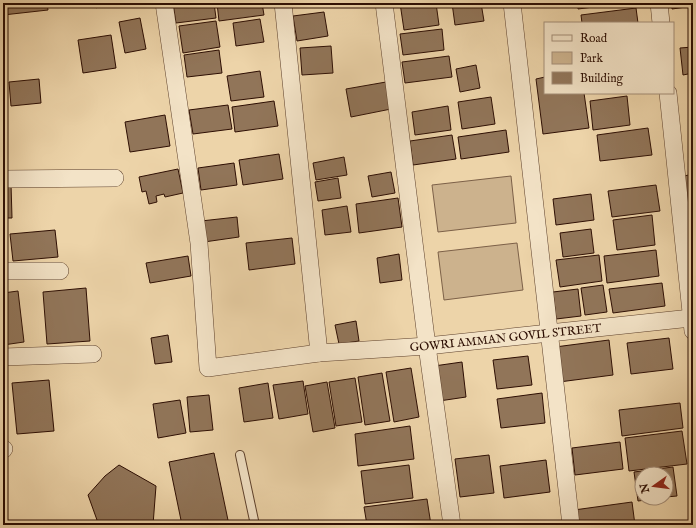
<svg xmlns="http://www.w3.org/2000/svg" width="696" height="528" font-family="'IM FELL English',serif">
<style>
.green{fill:#ccb28d;stroke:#7c6048}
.building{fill:#917559;stroke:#2d0e03}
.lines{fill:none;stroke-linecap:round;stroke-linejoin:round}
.lane-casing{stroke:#5d402c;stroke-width:10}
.street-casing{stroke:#5d402c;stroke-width:18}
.lane{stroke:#f3e3c7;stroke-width:8}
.street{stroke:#f3e3c7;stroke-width:17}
.labels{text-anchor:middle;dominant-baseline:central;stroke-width:4;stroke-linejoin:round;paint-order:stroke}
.street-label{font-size:12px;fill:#2d0e03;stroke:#f3e3c7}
</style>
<rect width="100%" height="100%" fill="#edd4a9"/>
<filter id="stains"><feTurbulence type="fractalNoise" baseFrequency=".005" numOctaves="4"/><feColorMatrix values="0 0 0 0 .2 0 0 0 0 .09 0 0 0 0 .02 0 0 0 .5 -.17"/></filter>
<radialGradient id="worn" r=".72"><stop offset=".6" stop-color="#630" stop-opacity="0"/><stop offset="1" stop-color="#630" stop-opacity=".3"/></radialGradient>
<path class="green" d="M511 176 516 223 438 232 432 185Z
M517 243 523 290 444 300 438 252Z"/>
<path class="building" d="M3 3H47L48 10 3 15Z
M90 3H102L97 8Z
M173 3H214L216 18 176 23Z
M217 3H262L264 15 219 21Z
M400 3H436L439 25 404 30Z
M452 3H481L484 21 455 25Z
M578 3H624L578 9Z
M672 3H693V6L672 9Z
M636 8 638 23H582L581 15Z
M324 12 328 36 297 41 293 16Z
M689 13H693V41Z
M140 18 146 49 125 53 119 22Z
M260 19 264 42 236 46 233 23Z
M216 21 220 47 183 53 179 26Z
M442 29 444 50 403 55 400 34Z
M111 35 116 68 83 73 78 40Z
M331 46 333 73 302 75 300 48Z
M693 47V73L683 75 680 48Z
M219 50 222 73 187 77 184 55Z
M449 56 452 77 405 83 402 62Z
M476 65 480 88 460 92 456 69Z
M260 71 264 97 231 101 227 76Z
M545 77V93H584L589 128 543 134 536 79Z
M39 79 41 103 11 106 9 82Z
M386 82 391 109 351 117 346 89Z
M627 96 630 125 593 130 590 101Z
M491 97 495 124 462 129 458 102Z
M274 101 278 126 235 132 232 107Z
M228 105 232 129 193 134 189 110Z
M448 106 451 130 415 135 412 112Z
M165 115 170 146 130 152 125 122Z
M648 128 652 155 600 161 597 135Z
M506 130 509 152 461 159 458 137Z
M452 135 456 159 413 165 410 141Z
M279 154 283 179 243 185 239 160Z
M344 157 347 175 316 180 313 163Z
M234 163 237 185 201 190 198 168Z
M178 169 183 193 165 197 164 194 156 196 157 202 149 204 146 191 142 192 139 177Z
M391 172 395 193 372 197 368 176Z
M693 174V203L688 204 684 176Z
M338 178 341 198 318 201 315 182Z
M3 184H11L12 218H3Z
M656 185 660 211 612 217 608 191Z
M591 194 594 220 556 225 553 199Z
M398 198 402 227 359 233 356 204Z
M347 206 351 232 325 235 322 210Z
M652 215 655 245 617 250 613 220Z
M237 217 239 237 204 242 201 221Z
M591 229 594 253 563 257 560 233Z
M55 230 58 257 13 261 10 234Z
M292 238 295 264 249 270 246 243Z
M656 250 659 276 607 283 604 256Z
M399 254 402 280 380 283 377 258Z
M599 255 602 281 560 287 556 260Z
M188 256 191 276 150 283 146 263Z
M662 283 665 306 613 313 609 289Z
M603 285 607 312 585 315 581 288Z
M86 288 90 341 47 344 43 292Z
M578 289 581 316 556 319 553 292Z
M18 291 24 342 3 345V293Z
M356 321 359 341 339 344 335 325Z
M168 335 172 362 155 364 151 338Z
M669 338 673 369 631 374 627 343Z
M609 340 613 375 559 382 555 347Z
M528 356 532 385 497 389 493 360Z
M462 362 466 397 439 401 434 366Z
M411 368 419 417 394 422 386 372Z
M382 373 390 421 365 425 358 377Z
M355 378 362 422 336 426 329 382Z
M49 380 54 431 17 434 12 383Z
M303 381 308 414 279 419 273 385Z
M327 382 335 428 313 432 305 386Z
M268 383 273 418 244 422 239 388Z
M542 393 545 423 501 428 497 399Z
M209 395 213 430 190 432 187 397Z
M180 400 186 433 158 438 153 404Z
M680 403 683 428 622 436 619 410Z
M410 426 414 459 358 466 355 434Z
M682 431 687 464 629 471 625 438Z
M620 442 623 469 575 475 572 448Z
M214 453 229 525H182L169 462Z
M489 455 494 493 460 497 455 459Z
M546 460 550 492 504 498 500 466Z
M119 465 156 486 153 525H101L97 520 88 495 105 476Z
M409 465 413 498 365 504 361 471Z
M673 467 677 496 666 497V474H642V498H662L638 501 634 472Z
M427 499 431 525H367L364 507Z
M632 502 635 525H576L574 510Z"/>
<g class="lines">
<defs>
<path id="lane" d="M240 455 255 525"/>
<g id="street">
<path id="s1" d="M164 3 199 243 208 368 319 353 427 346 691 318"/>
<path d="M283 3 319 353"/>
<path d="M384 3 427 346 452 525"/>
<path d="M512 3 571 525"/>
<path d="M659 3 661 23"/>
<path d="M668 93 693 331"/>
<path d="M3 179 115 178"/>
<path d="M3 271H60"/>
<path d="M3 357 93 354"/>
<path d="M3 450 4 449"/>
</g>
</defs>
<use href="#lane" class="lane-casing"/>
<use href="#street" class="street-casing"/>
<use href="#lane" class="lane"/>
<use href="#street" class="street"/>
</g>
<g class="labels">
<g class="street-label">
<text stroke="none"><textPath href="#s1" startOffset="667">GOWRI AMMAN GOVIL STREET</textPath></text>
</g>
</g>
<rect width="696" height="528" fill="none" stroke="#edd4a9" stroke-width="16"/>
<rect x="4" y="4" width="688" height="520" fill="none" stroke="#2d0e03" stroke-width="2"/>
<rect x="8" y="8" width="680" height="512" fill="none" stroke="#2d0e03"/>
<rect x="544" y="22" width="130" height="72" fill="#f3e3c7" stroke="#a48e79"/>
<rect x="552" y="35" width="20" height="6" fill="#f3e3c7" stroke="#a48e79"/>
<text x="580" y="42" font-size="12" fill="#2d0e03">Road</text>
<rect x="552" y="52" width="20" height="12" fill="#ccb28d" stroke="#a48e79"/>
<text x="580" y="62" font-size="12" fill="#2d0e03">Park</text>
<rect x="552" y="72" width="20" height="12" fill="#917559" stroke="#a48e79"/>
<text x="580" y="82" font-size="12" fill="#2d0e03">Building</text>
<g transform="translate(654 486) rotate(256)"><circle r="19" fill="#f3e3c7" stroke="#a48e79"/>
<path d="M0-3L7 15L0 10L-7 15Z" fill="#8f2418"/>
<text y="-6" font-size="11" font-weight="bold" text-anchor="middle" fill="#2d0e03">N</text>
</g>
<rect width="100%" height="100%" filter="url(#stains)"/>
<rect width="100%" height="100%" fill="url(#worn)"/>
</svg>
